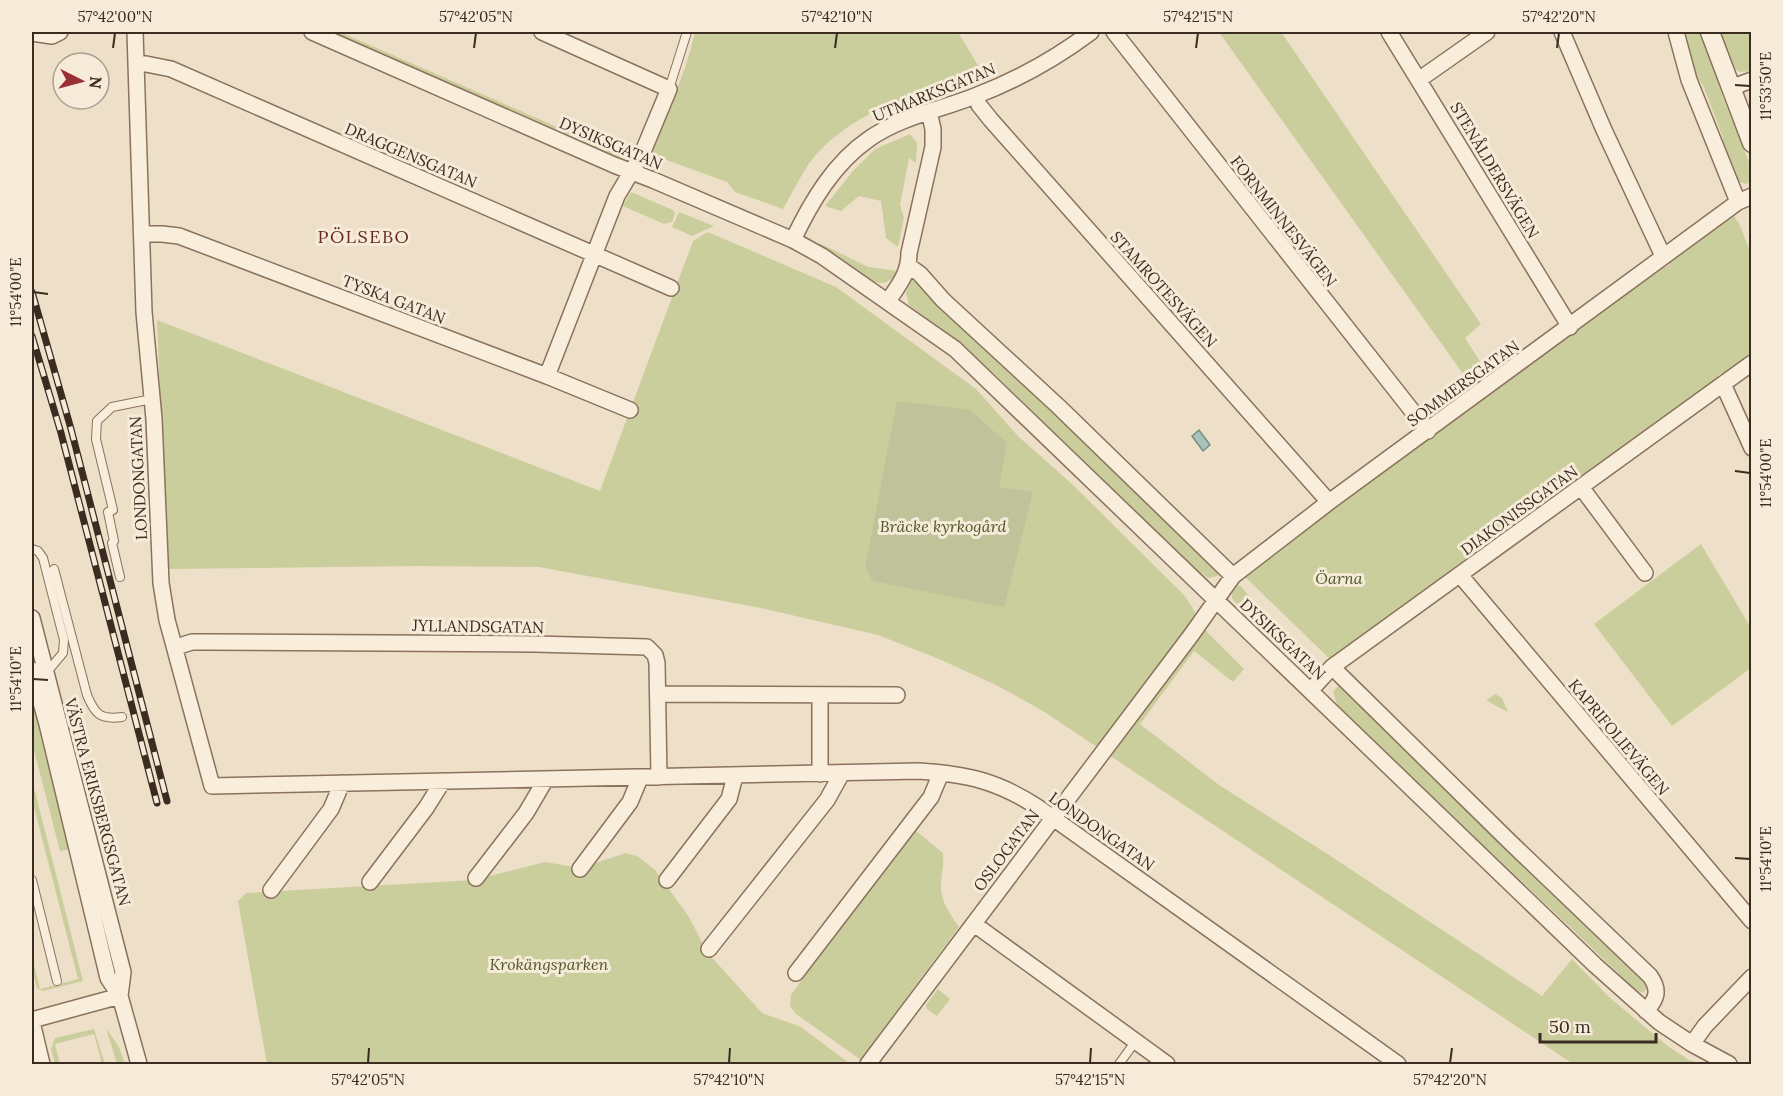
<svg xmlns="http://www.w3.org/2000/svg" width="1783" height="1096" font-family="Lora,serif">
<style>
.green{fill:#cacd9c}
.cemetery{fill:#c0c29a}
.water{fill:#a9c2b9;stroke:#6f9186;stroke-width:1.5}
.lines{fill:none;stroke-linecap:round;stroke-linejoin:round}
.service-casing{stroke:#8a725d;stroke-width:10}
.minor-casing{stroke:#8a725d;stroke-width:18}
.tertiary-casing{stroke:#8a725d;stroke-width:21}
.service{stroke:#f9eedb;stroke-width:8}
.minor{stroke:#f9eedb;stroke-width:15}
.tertiary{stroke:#f9eedb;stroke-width:18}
.rail-casing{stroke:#3b2b20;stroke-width:7}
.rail{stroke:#f6ebd8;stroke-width:4.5;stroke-dasharray:14;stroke-linecap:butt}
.ticks{fill:none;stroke:#3b2b20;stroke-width:2}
.labels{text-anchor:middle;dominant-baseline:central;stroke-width:6;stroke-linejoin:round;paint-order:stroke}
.street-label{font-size:16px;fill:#3b2b20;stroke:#f6ebd8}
.park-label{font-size:16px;font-style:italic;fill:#4e5727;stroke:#f6ebd8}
.neighbourhood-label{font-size:18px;letter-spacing:1.5px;fill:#672a20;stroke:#f6ebd8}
.neatline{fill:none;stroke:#3b2b20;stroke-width:2}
.ticks-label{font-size:15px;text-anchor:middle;fill:#3b2b20}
</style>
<rect width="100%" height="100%" fill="#eee0c8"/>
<path class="green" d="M329 32H340L603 147 617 149 632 155 618 158 605 153Z
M695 32H958L982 72C924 92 856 108 814 157 802 172 793 192 783 209L735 192 727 182 650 154C666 114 686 74 695 32Z
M1219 32H1281L1481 324 1465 338 1488 374 1471 385Z
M1684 32H1701L1723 98 1751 167V182L1746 184 1736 181 1723 149V138L1703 85 1694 74 1686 50Z
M1719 32H1751V71L1740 72 1731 67Z
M910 134 917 143 916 163 909 158 900 205 904 218 898 247 886 238 881 201 859 196 841 211 825 206 853 171 875 149Z
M631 192 673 210 675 213 672 222 664 224 623 206Z
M679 212 714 226 692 236 672 227Z
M1733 215 1739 223 1751 254V353L1722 375 1721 373 1714 381 1579 482 1577 480 1332 661 1240 572 1577 331 1665 265 1666 267 1670 264 1669 262Z
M708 232 836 287 976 389 1019 437 1073 485 1185 596 1208 633 1244 669 1233 682 1194 651 1140 724 1219 785 1329 855 1542 996 1572 959 1609 997 1669 1047 1689 1060 1703 1064H1573L1043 711 998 686 939 659 878 635 761 608 539 567 416 566 169 569V559L167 558 157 320 600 491 693 241Z
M819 243 868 267 898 271C894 278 887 284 879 283 868 281 826 252 819 243Z
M912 280 920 284 1219 570 1218 576 1208 578 1198 571 993 373 950 336 909 305 906 293Z
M1701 544 1751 628V668L1672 726 1594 624Z
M1235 585 1241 586 1249 596 1240 608 1232 598V588Z
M1264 611 1303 648 1299 651 1278 631 1280 628 1272 621 1269 623 1260 615Z
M1308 653 1324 668 1313 672 1299 662Z
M1338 686H1342L1388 734 1645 980 1647 986 1644 993 1637 991 1614 969 1337 705 1333 692Z
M32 688 70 849 60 851 32 743Z
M1495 694 1502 698 1508 712 1487 701V700Z
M32 789 35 791 83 981 43 991 37 988 32 969V957L40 989 78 979 32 799Z
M914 829 943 853C944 865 941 876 941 887 941 903 951 915 959 927L906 998 909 1001 884 1032 882 1031 861 1060 796 1014 790 1006 791 995Z
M626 853 639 857 655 870 689 917 707 952 762 1013 801 1027 849 1063 847 1064H267L238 901 246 893 474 880 545 862 580 868Z
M938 989 950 999 937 1016 927 1009 926 1005Z
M106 1028 119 1047 125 1064H117Z
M94 1029 105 1064H102L94 1034 55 1044 60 1064H55L51 1049 55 1038Z"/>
<path class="cemetery" d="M897 401 970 410 1007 443 999 487 1033 492 1004 607 873 581 865 568Z"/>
<path class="water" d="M1199 430 1210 445 1203 451 1192 436Z"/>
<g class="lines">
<defs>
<path id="service" d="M669 89 687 32
M32 549 38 551 43 558 64 640 63 653 47 672
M54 569 87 695C95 714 100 720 122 717
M120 577 112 543 114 541 108 512 113 510 96 439 97 421 112 407 152 399
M32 880 57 981
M1119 1064 1135 1042"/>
<path id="minor" d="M135 32 144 312 154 419 161 583 167 620 212 786 919 771C967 774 998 781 1039 808L1398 1064
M312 32 614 165 653 180 793 240 822 256 955 349 1595 965 1659 1022 1692 1044 1729 1064
M542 32 669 89 642 154 617 196 547 376
M1114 32 1428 431
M1389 32 1570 327
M1562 32 1604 130 1663 256
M1676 32 1689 80 1738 202
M32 33 52 36 60 32
M136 64H146L171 69 671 288
M1420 79 1487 32
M1730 88 1752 80
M976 96 979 105 991 120 1329 502
M142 234H162L179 236 547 376 630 410
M793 240C811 202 834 163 869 139 900 117 940 110 975 96 1017 80 1055 59 1091 32
M909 266 920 274 943 300 1058 406 1233 576
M888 301C899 285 909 273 909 253L933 147V129L929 112
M1723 384 1752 448
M1581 487 1645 573
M1460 575 1752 921
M32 618 123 972 120 996
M176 647 192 642H207L535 644 647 647 655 655 657 663 659 777
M1332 667 1510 842 1650 976C1660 990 1657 999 1646 1011
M32 670 47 724 108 978 120 996 139 1064
M1311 690 1332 667 1752 363
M659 694 897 695
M820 696V774
M580 869 630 802 640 778
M476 878 526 813 546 779
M667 880 729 799 735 776
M370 882 426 808 443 781
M271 890 331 809 342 783
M974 924 1167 1064
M709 949 827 800 842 773
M796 973 931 797 941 773
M32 1020 120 996
M32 1022 42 1064
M1692 1044 1705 1026 1752 977
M868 1064 1192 634 1233 576 1329 502 1738 202 1752 196"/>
<path id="tertiary" d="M1710 32 1752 143"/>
</defs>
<use href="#service" class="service-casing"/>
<use href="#minor" class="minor-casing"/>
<use href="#tertiary" class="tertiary-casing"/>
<use href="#service" class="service"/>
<use href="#minor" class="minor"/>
<use href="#tertiary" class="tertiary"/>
<defs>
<path id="rail" d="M32 292 71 429 167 801
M32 336 61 433 157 803"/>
</defs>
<use href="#rail" class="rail-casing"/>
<use href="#rail" class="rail"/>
</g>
<path class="ticks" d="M113 48 115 33M474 48 476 33M835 48 837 33M1196 48 1198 33M1557 48 1559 33M1735 85 1750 86M33 292 48 294M1735 471 1750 473M33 679 48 680M1735 858 1750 859M368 1063 369 1048M729 1063 730 1048M1090 1063 1091 1048M1450 1063 1452 1048"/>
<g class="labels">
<g class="street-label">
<text transform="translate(934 92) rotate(-22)">UTMARKSGATAN</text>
<text transform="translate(611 143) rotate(23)">DYSIKSGATAN</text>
<text transform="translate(411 155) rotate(23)">DRAGGENSGATAN</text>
<text transform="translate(1495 170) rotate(59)">STENÅLDERSVÄGEN</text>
<text transform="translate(1284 221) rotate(52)">FORNMINNESVÄGEN</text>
<text transform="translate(1164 289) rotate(48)">STAMROTESVÄGEN</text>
<text transform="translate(394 299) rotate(21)">TYSKA GATAN</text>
<text transform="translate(1463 383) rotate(-36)">SOMMERSGATAN</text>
<text transform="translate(138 478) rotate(-93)">LONDONGATAN</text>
<text transform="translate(1519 510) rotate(-36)">DIAKONISSGATAN</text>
<text transform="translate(478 626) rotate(1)">JYLLANDSGATAN</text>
<text transform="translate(1283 639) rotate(43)">DYSIKSGATAN</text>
<text transform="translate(1619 737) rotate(50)">KAPRIFOLIEVÄGEN</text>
<text transform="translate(98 802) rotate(75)">VÄSTRA ERIKSBERGSGATAN</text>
<text transform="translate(1102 831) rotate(35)">LONDONGATAN</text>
<text transform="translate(1006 850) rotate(-53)">OSLOGATAN</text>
</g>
<g class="park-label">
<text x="943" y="526">Bräcke kyrkogård</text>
<text x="1339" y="578">Öarna</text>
<text x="549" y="964">Krokängsparken</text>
</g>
<g class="neighbourhood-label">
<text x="364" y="236">PÖLSEBO</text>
</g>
</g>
<rect width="1783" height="1096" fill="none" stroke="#f6ebd8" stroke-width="66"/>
<g transform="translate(81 81) rotate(96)"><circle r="28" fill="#f6ebd8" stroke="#ab9e8e" stroke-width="1.5"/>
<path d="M0-4.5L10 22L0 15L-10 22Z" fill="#992e35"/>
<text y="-9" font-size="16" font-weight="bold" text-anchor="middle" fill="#3b2b20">N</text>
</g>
<path d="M1540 1033v9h116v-9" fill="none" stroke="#3b2b20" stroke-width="3"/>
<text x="1549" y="1033" font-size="18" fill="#3b2b20" stroke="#f6ebd8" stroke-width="4.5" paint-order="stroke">50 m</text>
<rect x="33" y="33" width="1717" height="1030" class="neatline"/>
<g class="ticks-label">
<text x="115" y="22">57°42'00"N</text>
<text x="476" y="22">57°42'05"N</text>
<text x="837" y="22">57°42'10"N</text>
<text x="1198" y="22">57°42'15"N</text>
<text x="1559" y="22">57°42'20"N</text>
<text transform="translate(1766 86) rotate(-90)" y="5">11°53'50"E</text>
<text transform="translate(16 292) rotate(-90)" y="5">11°54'00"E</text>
<text transform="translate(1766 473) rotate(-90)" y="5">11°54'00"E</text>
<text transform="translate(16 679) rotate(-90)" y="5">11°54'10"E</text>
<text transform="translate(1766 859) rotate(-90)" y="5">11°54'10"E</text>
<text x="368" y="1085">57°42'05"N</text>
<text x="729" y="1085">57°42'10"N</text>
<text x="1090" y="1085">57°42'15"N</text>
<text x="1450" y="1085">57°42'20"N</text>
</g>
</svg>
